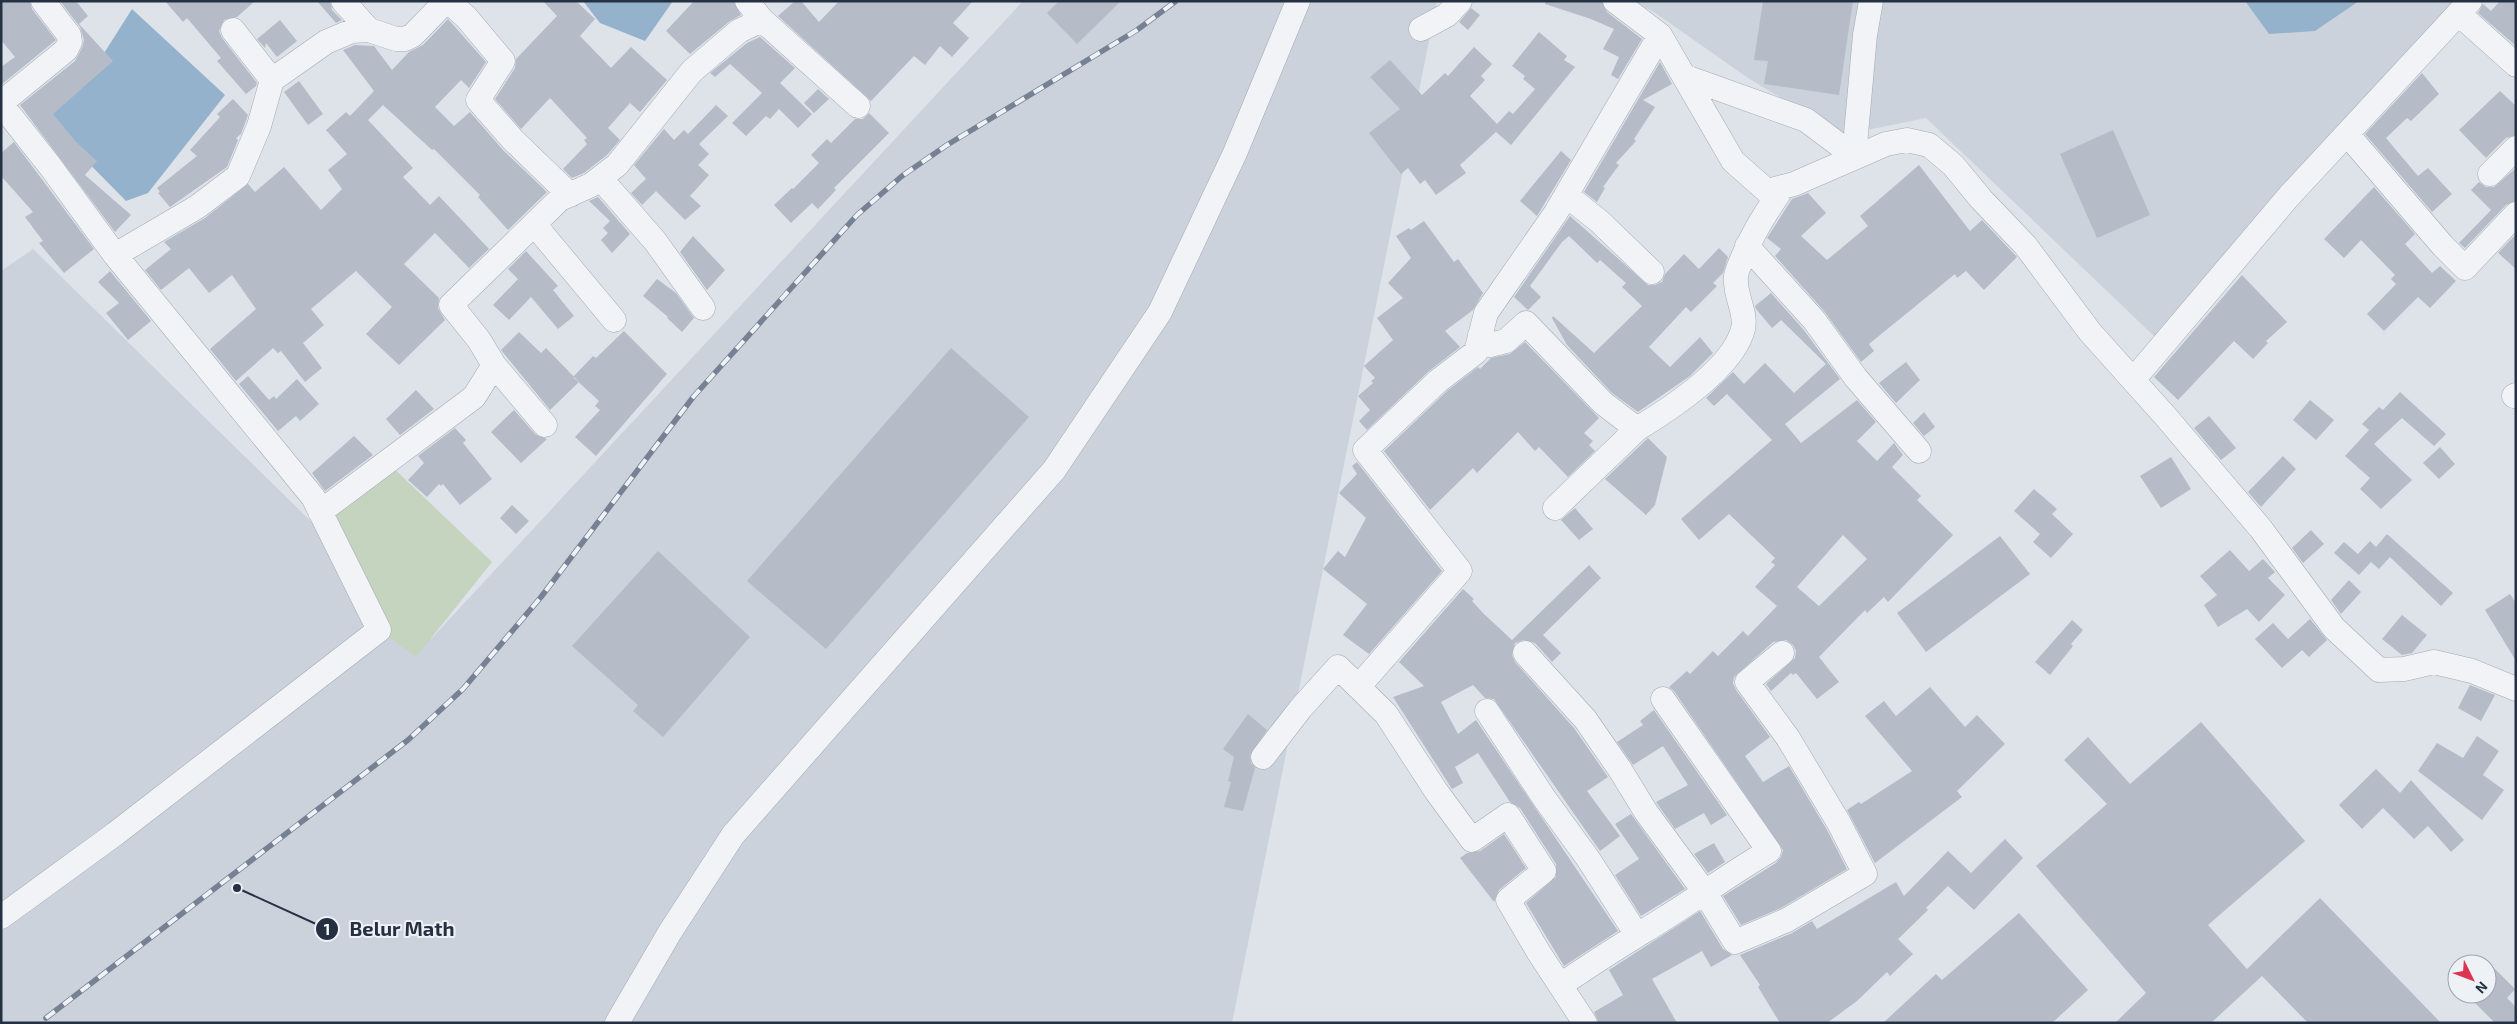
<svg xmlns="http://www.w3.org/2000/svg" width="2517" height="1024" font-family="'Exo 2',sans-serif">
<style>
.built{fill:#ccd2db}
.green{fill:#c4d4be}
.water{fill:#95b2cd}
.building{fill:#b5bcc7;fill-rule:evenodd}
.lines{fill:none;stroke-linecap:round;stroke-linejoin:round}
.minor-casing{stroke:#a3aab4;stroke-width:25}
.minor{stroke:#f1f3f7;stroke-width:24}
.rail-casing{stroke:#768294;stroke-width:5.5}
.rail{stroke:#eef2f7;stroke-width:4;stroke-dasharray:11;stroke-linecap:butt}
.leader{fill:none;stroke:#253042;stroke-width:2}
.callout-dot{fill:#253042;stroke:#eef2f7;stroke-width:2}
.mark-label{font-size:15px;text-anchor:middle;font-weight:bold;fill:#fff}
.callout-label{font-size:20px;text-anchor:middle;font-weight:bold;fill:#253042;stroke:#eef2f7;stroke-width:4;stroke-linejoin:round;paint-order:stroke}
</style>
<rect width="100%" height="100%" fill="#dee3e9"/>
<path class="built" d="M1023 1H1437L1232 1023H1V271L33 249 431 639Z
M1632 1H2459L2156 338 1926 118 1843 135 1748 78 1654 12Z"/>
<path class="green" d="M388 463 492 562 416 657 379 630 320 512Z"/>
<path class="water" d="M583 1H673L645 41 600 23Z
M2245 1H2359L2315 31 2269 34Z
M132 9 225 95 148 193 126 201 56 130 51 107 92 72Z"/>
<path class="building" d="M1 1H30L32 9 56 40 1 85V67L15 57 1 40Z
M60 1H76L88 16 79 24 113 61 53 114 76 142 97 161 85 175 131 215 115 232 20 105 75 61 82 48 84 40 80 27Z
M165 1H255L237 17 224 20 219 31 222 38 257 83 256 86 246 94 217 61 221 58 187 18 183 22Z
M317 1H330L332 10 342 20 336 23Z
M543 1H576L595 19 580 36 611 68 631 47 667 80 640 112 630 103 608 128 620 140 607 155 584 173 572 178 563 169 587 144 584 140 587 138 550 98 521 129 495 99 515 68 516 59 557 16Z
M694 1H734L741 15 730 21 690 54 666 31Z
M795 1H801L819 22 839 1H973L953 23 969 38 952 57 940 46 925 65 914 56 871 101 778 16Z
M1059 1H1121L1077 44 1047 13Z
M1545 1H1602L1607 12 1642 39 1618 79 1611 75 1619 57 1603 49 1614 29 1591 19 1545 4Z
M1763 1H1853L1839 95 1764 84 1768 61 1754 60Z
M2500 1H2516V46L2478 13 2483 4 2491 11Z
M1471 8 1480 15 1468 30 1459 22Z
M448 19 486 62 469 88 461 80 435 107 454 126 470 112 503 150 547 192 508 230 478 197 480 195 434 149 432 150 383 105 368 120 413 168 403 177 430 205 439 196 489 249 469 268 435 233 404 264 439 298 438 308 445 320 399 365 366 334 392 307 356 271 311 309 324 325 303 343 322 368 305 382 281 351 278 353 273 348 236 381 210 349 256 309 232 275 209 293 189 268 161 290 145 270 171 249 164 242 205 218 248 184 255 192 284 167 321 210 342 189 328 170 347 154 326 130 346 112 350 116 374 91 343 50 355 45 374 46 392 70 409 52 423 45Z
M280 20 297 41 277 57 266 43 265 48 257 39Z
M1539 32 1567 56 1564 60 1575 67 1511 145 1496 132 1460 165 1466 173 1436 195 1425 180 1420 184 1408 168 1401 174 1369 133 1400 109 1370 77 1390 60 1422 95 1445 73 1448 76 1474 47 1492 64 1481 76 1485 80 1470 96 1497 124 1509 111 1513 114 1535 89 1523 79 1525 76 1512 66Z
M760 37 795 68 780 83 812 114 798 128 779 109 770 119 766 116 746 136 732 123 762 93 730 64 715 77 710 73 747 43Z
M1660 62 1672 84 1643 100 1655 107 1634 139 1636 141 1616 163 1619 165 1603 187 1605 188 1597 202 1584 192Z
M2422 73 2439 94 2411 121 2407 118 2386 138 2418 176 2428 168 2452 194 2432 212 2365 134Z
M299 81 323 114 308 125 284 92Z
M818 89 829 99 814 113 804 103Z
M2500 91 2516 106V135L2506 138 2486 158 2459 130Z
M233 99 248 115 241 134 236 138 238 140 227 167 170 207 158 193 160 192 157 188 197 156 190 150 220 117 217 114Z
M716 105 728 116 699 144 709 154 698 165 709 175 690 196 701 206 685 220 656 191 642 205 631 193 646 179 634 165 664 129 674 140 684 130 688 134Z
M869 113 889 133 834 188 836 190 818 209 812 203 791 223 774 205 792 188 793 189 819 163 811 155 827 139 831 143 855 119H863Z
M2113 130 2150 215 2097 238 2060 154Z
M14 142 94 249 64 273 39 243 43 241 25 217 33 212 1 176V153Z
M1561 151 1571 160 1537 216 1520 201Z
M1919 165 1970 231 1982 220 2017 257 1984 290 1966 271 1957 278 1955 274 1869 344 1874 351 1861 362 1824 311 1775 256 1781 249 1767 238 1792 199 1808 193 1826 213 1801 236 1827 260 1868 226 1860 216Z
M2516 168V201L2506 205 2465 248 2459 243 2491 210 2471 190 2479 182 2486 187H2494Z
M2374 187 2415 234 2405 244 2432 273 2440 266 2456 281 2430 308 2418 297 2384 331 2367 314 2396 284 2391 279 2395 275 2361 240 2344 258 2324 239Z
M598 197 630 234 612 253 601 240 608 233 603 228 610 221 589 201Z
M1570 216 1648 285H1655L1662 282 1665 274 1684 254 1699 269 1719 248 1728 257 1723 273 1713 283 1717 286 1691 312 1686 307 1649 347 1670 367 1700 337 1713 353 1690 376 1638 412 1612 393 1567 345 1552 318 1553 316 1594 353 1642 306 1622 287 1626 283 1600 260 1597 263 1569 236 1562 242 1530 286 1541 297 1528 310 1514 297Z
M1424 221 1454 262 1458 259 1483 293 1473 310 1445 331 1460 347 1429 371 1367 430 1359 421 1370 410 1358 396 1373 383 1371 381 1375 378 1364 366 1393 340 1377 318 1403 298 1388 283 1411 258 1396 236 1409 228 1411 230Z
M2516 234V269L2498 253Z
M693 236 725 270 707 290 680 252Z
M526 251 558 286 553 290 574 316 558 329 531 297 509 320 493 305 518 279 508 269Z
M110 271 151 321 128 340 106 313 119 303 98 282Z
M2242 275 2287 322 2266 341 2268 343 2253 359 2234 341 2178 400 2154 377Z
M657 279 676 293 694 318 682 332 667 318 668 317 643 296Z
M1771 293 1803 329 1840 379 1785 424 1801 443 1857 400 1876 422 1857 441 1877 461 1894 443 1903 455 1892 467 1921 496 1917 500 1953 535 1888 602 1884 597 1867 613 1865 610 1819 657 1839 682 1817 699 1796 673 1793 675 1791 673 1771 691 1766 684 1795 658 1796 651 1793 645 1786 640 1773 642 1734 677 1733 683 1736 690 1770 737 1745 756 1763 782 1789 766 1827 830 1847 869 1781 908 1741 925 1723 896 1776 863 1781 857 1783 850 1674 691 1669 687 1687 671 1690 674 1713 651 1718 656 1743 631 1748 636 1777 606 1755 587 1775 565 1771 562 1775 558 1729 514 1699 540 1681 519 1772 440 1727 394 1714 406 1706 398 1733 372 1744 384 1765 363 1794 393 1826 364 1781 320 1772 328 1756 309 1755 306ZM1843 535 1867 559 1819 606 1797 587Z
M624 331 667 374 596 456 575 437 600 410 595 406 599 401 573 377 593 356 596 358Z
M519 332 541 353 546 348 579 382 550 410 501 350Z
M1525 342 1599 418 1584 433 1593 441 1589 445 1595 451 1568 477 1539 447 1535 451 1518 432 1477 473 1473 468 1430 510 1384 451 1447 391 1478 367 1480 369 1491 358 1510 354Z
M951 348 1029 417 826 649 747 581Z
M1906 362 1920 380 1896 403 1879 383Z
M248 376 269 400 274 396 276 399 297 379 319 404 300 421 296 416 278 431 239 384Z
M416 390 434 409 400 435 386 419Z
M2400 392 2446 434 2434 446 2402 418 2374 444 2412 480 2381 509 2360 489 2370 478 2345 456 2369 430 2362 424 2379 407 2383 410Z
M2310 400 2334 420 2316 440 2293 420Z
M514 410 535 434 547 439 521 463 491 432Z
M1924 412 1935 427 1924 436 1913 423Z
M2209 416 2236 448 2221 460 2194 428Z
M455 428 466 440 463 443 492 479 460 505 443 484 441 486 439 484 427 497 408 480 424 463 418 456Z
M354 436 373 455 325 491 312 473Z
M1648 438 1667 457 1655 505 1646 515 1605 479Z
M2440 447 2455 464 2439 479 2423 463Z
M2283 456 2296 469 2261 507 2248 492Z
M2171 457 2191 489 2161 508 2140 476Z
M1357 462 1442 571 1369 654 1343 635 1367 604 1323 569 1338 551 1345 557 1366 518 1339 493 1357 474 1352 466Z
M2034 489 2057 509 2052 514 2073 534 2051 558 2033 542 2040 534 2014 511Z
M512 505 529 521 516 534 500 518Z
M1575 508 1593 529 1579 540 1561 520Z
M2311 530 2324 544 2303 563 2292 548Z
M2387 534 2453 593 2441 606 2390 557 2379 569 2371 562 2359 575 2334 553 2344 542 2358 554 2370 541 2376 547Z
M2000 536 2030 574 1926 652 1897 613Z
M2230 550 2249 571 2263 559 2275 572 2268 578 2285 595 2259 622 2247 609 2218 627 2204 605 2217 595 2200 576Z
M658 551 750 637 663 737 633 711 638 705 572 646Z
M1589 565 1601 578 1543 635 1561 653 1552 662 1535 643 1523 640 1515 643 1512 655 1515 662 1574 728 1608 777 1587 791 1620 836 1600 851 1494 699 1485 698 1473 685 1441 702 1458 734 1476 720 1618 931 1564 966 1526 903 1556 877V864L1520 808 1510 802 1478 753 1455 767 1463 783 1452 789 1393 697 1424 686 1399 662 1463 589 1474 599 1472 601 1484 614 1512 640Z
M2349 580 2361 592 2341 614 2331 600Z
M2510 594 2516 603V661L2485 610Z
M2402 615 2427 635 2412 653 2402 655 2382 639Z
M2310 619 2327 640 2309 657 2302 650 2282 668 2255 639 2273 623 2288 639Z
M2072 620 2083 630 2071 644 2073 646 2050 675 2035 662Z
M2470 685 2495 695 2481 721 2458 708Z
M1930 687 1965 727 1977 715 2005 744 1957 791 1962 797 1875 863 1847 810 1859 802 1861 804 1912 771 1865 716 1884 701 1896 716Z
M1654 710 1727 815 1711 825 1704 813 1675 829 1656 802 1688 785 1663 746 1633 765 1617 742 1643 725 1640 721Z
M1248 714 1267 730 1250 755 1251 763 1255 768 1243 811 1224 807 1231 782 1228 781 1234 757 1223 749Z
M2201 722 2305 841 2208 925 2247 969 2320 898 2441 1023H2308L2262 976 2211 1023H2115L2146 993 2036 866 2107 804 2064 760 2088 737 2130 784Z
M2477 736 2499 751 2483 775 2504 790 2482 820 2418 771 2437 743 2463 758Z
M2376 769 2400 793 2411 780 2464 840 2451 852 2428 826 2414 839 2383 808 2362 829 2339 805Z
M1631 814 1685 889 1641 916 1615 875 1639 859 1615 824Z
M1504 834 1526 868 1499 890 1494 902 1460 858 1467 853 1480 851Z
M2005 839 2023 858 1974 910 1948 886 1926 908 1928 910 1898 939 1913 954 1890 976 1887 972 1857 1001 1827 1023H1780L1758 987 1760 985 1740 955 1792 933 1812 921 1817 929 1896 882 1904 896 1948 851 1971 873Z
M1714 843 1725 862 1708 873 1694 854Z
M1700 911 1723 949 1732 955 1711 967 1702 951 1652 979 1677 1023H1599L1594 1012 1623 995 1609 970Z
M2019 913 2088 990 2052 1023H1883L1936 974 1942 980Z
M2487 961 2515 989 2507 998 2516 1007V1023H2495L2466 994H2487Z"/>
<g class="lines">
<defs>
<path id="minor" d="M343 1 369 30
M448 1 466 17 503 61 478 100 513 140 570 195
M747 1 762 20 858 106
M1615 1 1660 35 1733 161 1767 191 1794 184 1886 144 1907 140 1929 145 1953 165 1981 199 2025 245 2090 332 2167 418 2261 529 2334 628 2379 670 2404 669 2434 662 2472 671 2516 689
M2459 14 2516 65
M1421 29 1447 15 1460 1
M233 30 272 80
M1686 77 1806 120 1854 156 1865 35 1871 1
M1 103 66 50 70 42 69 35 43 1
M1 104 50 166 115 255 313 497 379 630 115 834 1 917
M2347 134 2443 246 2465 268 2516 214
M2490 174 2516 148
M601 179 655 241 703 308
M1566 195 1599 221 1652 272
M534 224 614 320
M1747 246 1814 320 1856 378 1919 451
M115 255 197 207 238 176 259 126 272 80 326 42 352 31 369 30 396 39H405L413 35 446 1
M1480 335 1490 345 1506 341 1526 323 1603 403 1637 429 1555 508
M494 365 545 425
M2133 380 2290 195 2470 1
M2514 396 2516 395
M1637 429C1670 409 1733 368 1743 329 1747 312 1734 295 1736 277 1736 271 1740 265 1742 259 1754 230 1766 213 1783 187
M320 512 474 397 494 365 479 340 451 305 560 199 591 185 617 165 692 71 739 31 762 20
M1525 653 1585 719 1619 768 1646 812 1704 891 1735 942 1787 920 1865 874 1839 823 1788 738 1747 682 1782 653
M1359 686 1460 571 1365 450 1438 381 1476 352 1486 313 1555 214 1660 35
M1487 711 1544 798 1589 860 1637 935
M1263 757 1301 708 1338 667 1386 714 1436 791 1472 840 1508 815 1544 871 1508 900 1539 953 1585 1023
M1561 985C1595 961 1630 940 1665 918 1700 896 1733 872 1769 851L1663 699
M617 1023 670 932 733 835 1054 470 1160 312 1235 153 1298 1"/>
</defs>
<use href="#minor" class="minor-casing"/>
<use href="#minor" class="minor"/>
<defs>
<path id="rail" d="M46 1018 408 740 463 689 541 597 694 396 857 215 902 176 947 145 1137 30 1176 1"/>
</defs>
<use href="#rail" class="rail-casing"/>
<use href="#rail" class="rail"/>
</g>
<path class="leader" d="M237 888L327 929"/>
<g class="callout-dot">
<circle cx="237" cy="888" r="5"/>
<circle cx="327" cy="929" r="12"/>
</g>
<g class="mark-label">
<text x="327" y="935">1</text>
</g>
<g class="callout-label">
<text x="402" y="936">Belur Math</text>
</g>
<rect width="2517" height="1024" fill="none" stroke="#253042" stroke-width="5"/>
<g transform="translate(2472 979) rotate(132)"><circle r="24" fill="#eef2f7" stroke="#9ea4af"/>
<path d="M0-4L9 19L0 12L-9 19Z" fill="#dc3552"/>
<text y="-8" font-size="14" font-weight="bold" text-anchor="middle" fill="#253042">N</text>
</g>
</svg>
